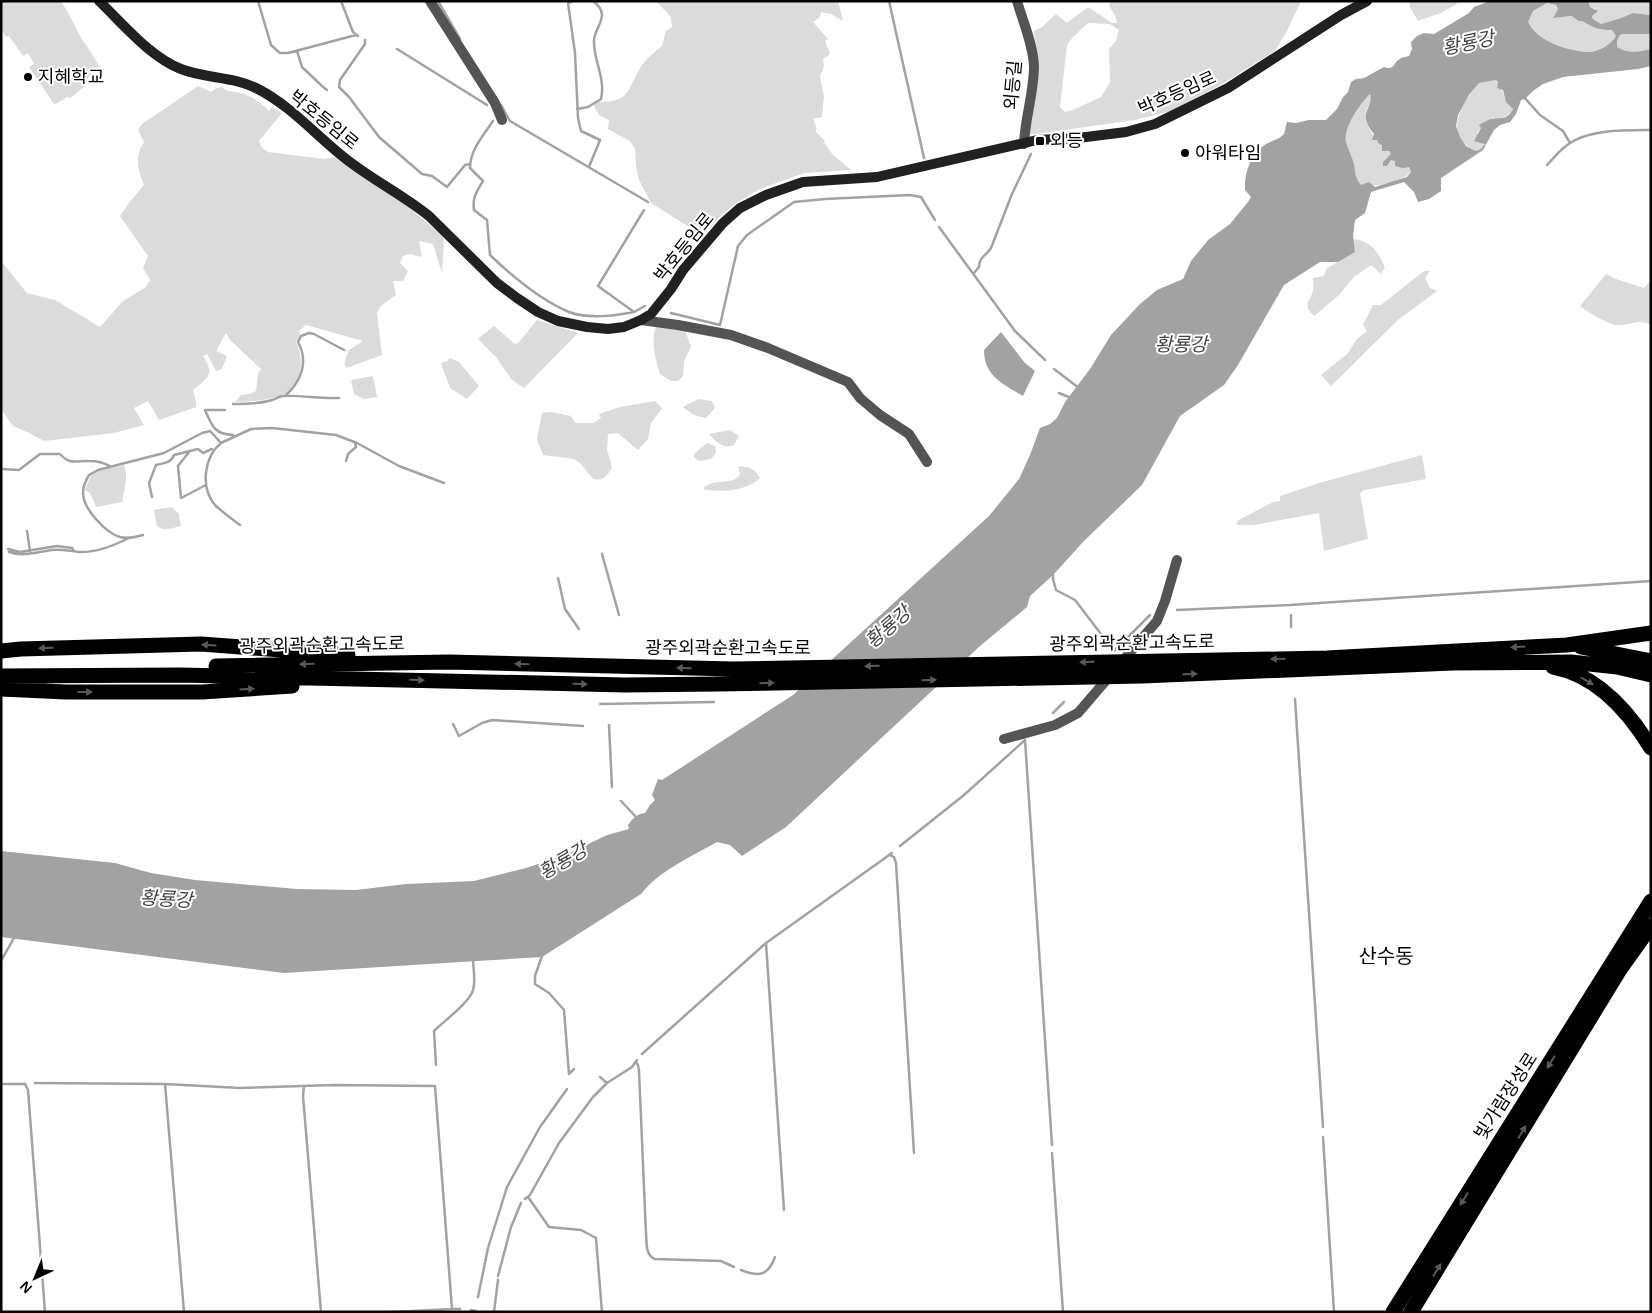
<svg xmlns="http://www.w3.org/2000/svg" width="1652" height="1313" font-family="Helvetica,'Noto Sans KR',sans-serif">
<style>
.green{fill:#dbdbdb;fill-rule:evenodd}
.water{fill:#a2a2a2;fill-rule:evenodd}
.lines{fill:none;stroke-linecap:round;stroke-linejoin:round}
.stream{stroke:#a2a2a2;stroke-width:2.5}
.street{stroke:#545454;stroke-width:10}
.secondary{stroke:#212121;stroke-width:10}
.highway{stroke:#000;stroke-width:15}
.oneway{fill:#595959}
.poi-dot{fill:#000;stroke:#fff;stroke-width:2}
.labels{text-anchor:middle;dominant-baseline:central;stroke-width:4;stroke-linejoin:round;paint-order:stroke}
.poi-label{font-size:18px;fill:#000;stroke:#fff;text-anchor:start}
.street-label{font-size:18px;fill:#000;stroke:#fff}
.water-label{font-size:19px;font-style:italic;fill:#434343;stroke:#fff}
.quarter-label{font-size:20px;fill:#000;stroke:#fff}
</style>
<rect width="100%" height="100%" fill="#fff"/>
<path class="green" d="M1 1 61 2C69 12 73 23 79 34 86 46 94 56 100 68 94 72 86 76 87 84L71 98 67 97 58 103 54 104 29 67 34 64 28 53 23 56 9 36 6 37 1 29Z
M656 1H838L843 21 831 14 821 12 820 17 813 22 828 39 825 41 830 54 823 59 824 66 820 77 824 96 822 117 813 119 816 126V132L824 140 825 144 833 155 851 170 804 173 760 189 738 202 725 212 702 235 651 203 639 180 636 167 635 149 630 141 608 129 609 120C599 116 596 113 593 102 603 101 612 103 621 98 630 93 632 81 638 72 643 61 653 53 662 46L666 31 672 27 671 17Z
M1111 1H1301L1287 31 1275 51 1222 84 1171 111 1135 120 1029 135C1030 113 1038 92 1039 70 1040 57 1035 43 1034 31L1042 27 1056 14 1067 23 1088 7 1112 23H1117L1115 15 1109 6ZM1088 23 1110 24 1119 30 1116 41 1109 49 1110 82 1106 89 1101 97 1073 110 1065 112 1060 107 1067 45 1073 37Z
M1409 1H1462L1441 13 1418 21 1410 7Z
M1588 1H1651V15L1633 13 1621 18 1601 24 1593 19 1592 16 1596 9 1590 7Z
M1547 3 1556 5 1558 9 1553 18 1573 16 1577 21H1582C1594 28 1598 30 1612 30L1617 36C1611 45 1597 53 1586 52 1565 51 1537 41 1527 22L1533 11Z
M1623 34H1651V49C1638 52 1629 54 1617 47V41L1620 35Z
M1496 80C1505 91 1502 100 1513 108 1508 117 1503 119 1493 118L1481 128 1477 133 1485 144 1481 149 1476 151C1441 134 1462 104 1479 83Z
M198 86 211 92 217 88 222 87C228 93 233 91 241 93 252 96 261 103 269 111L272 107 282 113 259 141 262 148 268 152 324 159 334 157 402 202 442 235 444 241 442 273 433 244 419 241 422 257 410 254 403 256 400 263 408 271 403 281H393L396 295 381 306 377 312 382 355 347 368 344 364 349 350 363 341 306 325 299 331 300 335 296 342C304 358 303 384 285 394 272 400 250 402 235 402L241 395 250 394 256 391 258 373 261 369 230 340 226 333 216 351 227 356 222 369 216 371 207 354 203 356C215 376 209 376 193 390L196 402V407L159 420 148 401 134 408 144 425 114 433 44 441 27 432 13 426 1 409V261L27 293 55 300 100 327 123 301 146 287 150 280 143 268 148 256 120 216 128 204 144 185C138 169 134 158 144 142L138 130 142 124Z
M1370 94C1373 102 1367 106 1366 113 1364 131 1381 142 1391 154L1389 164 1391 159 1409 167 1411 172C1399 184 1376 187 1360 185 1354 176 1356 174 1354 164 1352 156 1348 149 1346 142 1343 128 1360 104 1370 94Z
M1353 239C1372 241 1378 253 1385 267L1381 274 1371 265 1354 277 1339 295 1314 316C1301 304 1311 301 1313 290 1314 286 1313 282 1313 278L1324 276 1327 268 1355 252Z
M1424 271H1430L1425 278 1430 288 1437 291 1398 320 1331 386 1321 375 1347 354 1357 339 1367 331 1363 325 1373 305H1381Z
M1606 274 1616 279 1644 288 1651 280V325C1640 318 1630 325 1619 325 1610 326 1588 312 1580 306Z
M537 320 578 333 524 388 512 380 496 357 478 339 494 326 515 344 519 342Z
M656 327H684L691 347 684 361 683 376 678 381H671L660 374C656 361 650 339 656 327Z
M450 358 459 362 479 386 467 399 450 388 441 363 447 361Z
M373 376 377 397 364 399 354 394 351 380Z
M698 399 712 401 715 408 706 418 694 415 683 407Z
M655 401 662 408 651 423 648 439 638 450 618 433 608 434 607 450 612 467C607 476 604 481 593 479L580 463 574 459 543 455 537 439 542 413 551 412 571 416 575 423H594L601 418 599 414 620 407Z
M730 430 739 436 734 445C723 449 716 442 709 434Z
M707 443 715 446 716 453 711 459 699 461 694 457 695 453Z
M1422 455 1426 479 1364 490 1360 493 1368 539 1364 540 1324 551 1319 513 1254 525H1237V521L1273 502 1280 501V496L1319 483Z
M124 465C129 476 124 491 122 502L96 507 90 493 85 490 91 475 99 471Z
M738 466C750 467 754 468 760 478 747 491 721 493 703 489 712 477 732 487 740 474Z
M172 507 179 514 181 526C172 528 165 532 157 526L154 510Z"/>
<path class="water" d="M1490 1H1588L1590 7 1598 11 1592 16 1593 19 1601 24 1621 18 1633 13 1651 15V34H1623L1620 35 1617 41V47C1629 54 1638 52 1651 49V66L1638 69 1563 77 1543 84 1533 91 1525 99 1521 100 1516 114 1510 122 1500 125 1494 130 1483 150 1441 178V191L1429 199 1418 202 1414 192 1404 182 1371 192 1365 213 1355 220 1353 236 1355 252 1338 262H1320L1284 285 1238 365 1224 385 1180 416 1142 485 1084 541 1053 575 1030 596 1027 607 980 646 786 827 742 856 730 845 717 842C691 857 660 870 641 894L542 957 284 973 1 937V851L115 863 151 873 195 880 297 889 356 890 406 884 474 881 526 868 565 855 607 835 629 829 628 825C633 818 637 814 645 813L650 805 655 800 652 795 658 779 662 780 793 695 989 516 1019 479 1030 455 1040 428 1050 424 1057 418 1065 402 1090 369 1111 335 1140 304 1157 290 1183 279 1191 261 1208 240 1230 224 1248 202 1251 197 1245 190C1244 172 1251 154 1266 144 1271 141 1280 139 1284 134 1285 131 1286 125 1287 122L1296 123 1309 120H1326L1337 109 1343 97 1348 92 1351 82 1356 79 1364 78 1384 67C1395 71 1393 62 1401 58 1403 57 1406 57 1409 56L1412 49 1411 42 1417 36 1424 33 1434 34 1469 13 1474 7ZM1547 3 1556 5 1558 9 1553 18 1572 16 1578 21H1582C1594 28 1598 30 1612 30L1616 36C1611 45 1597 53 1586 52 1565 50 1537 41 1528 22L1533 11ZM1496 80 1498 82 1497 88 1503 90 1506 102 1513 109C1506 121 1502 117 1491 119 1487 120 1483 123 1479 125L1481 128 1474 141 1485 144 1481 149 1476 151 1466 146 1460 137 1456 126 1458 115 1469 95 1479 83ZM1370 94C1374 108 1356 113 1374 134L1372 140H1377L1378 143 1382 145V151H1389L1391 154 1383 162V166H1387L1391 160 1395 161V166L1403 168 1409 167 1411 172 1407 177 1375 187 1369 182 1361 185C1354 176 1356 174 1354 164 1352 156 1348 149 1346 142 1343 128 1360 104 1370 94Z
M1001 332 1025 363 1035 371 1023 396C1003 384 984 376 984 350Z"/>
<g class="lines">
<path class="stream" d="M258 1 271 45 280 53H288L356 35
M341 1 353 32 358 36
M438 1 460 39
M573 1 568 3 575 53 578 118 581 131 600 140 589 167
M889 1 924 158
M365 40V44L340 80 339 87 349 97 379 137 422 174 432 176 447 187 465 165 470 164
M397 49 487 105
M297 51 302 67 322 86 327 90
M1524 97 1540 115 1563 131 1570 143
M501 105 510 121 648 202
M577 109 588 107 601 99C606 78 593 60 594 40 595 26 612 15 593 1
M493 121C483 136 470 150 470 168L483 181C477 191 472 198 474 210L487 220 490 255C513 277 540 300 569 312 587 319 615 316 634 312
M1547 165C1553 159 1559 151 1566 146 1586 129 1626 130 1651 130
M644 210 598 286 634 312 645 306
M939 227 1015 331 1045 360
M974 273 979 267C979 257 986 256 991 248L1012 194 1031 154
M671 313 720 325 738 246 747 235 794 202 825 199 910 195 921 197 935 220
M1054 369 1079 388
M1059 393 1071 398
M285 396C301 382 309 362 298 342L301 336 309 333 314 334 344 350
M233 404C245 404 260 404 272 400 276 399 279 396 283 396 302 395 320 399 339 398
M225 410H205C212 426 214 434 233 435
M221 443C204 457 200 487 215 505 222 512 232 519 240 525
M189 452 178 466 181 498 206 485
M346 461 348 454 356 447 355 443
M1 469 19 470 40 454H60C71 466 76 460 90 461 98 461 104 463 110 466
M152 497 149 483 156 465C164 463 171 463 174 455L198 449 203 453 212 449
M27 531 30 551
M143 535C136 537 127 539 120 537 106 533 83 509 83 493 83 487 86 480 89 475L98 470 164 453 202 433 210 431 221 443 251 429 272 428 336 435 357 443 399 466 444 483
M8 549 20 552 57 546 72 548 74 551
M9 552C24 557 37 552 52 550 61 549 70 551 79 552 96 553 115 545 129 538
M602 554 619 615
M1051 573 1053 575V579L1056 590 1075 600 1114 651 1150 615
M558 578 565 609 579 629
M1177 610 1290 605 1651 581
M1291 615V627
M1295 699 1323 1127
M600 704 714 702
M1053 713 1064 702
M453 724 459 736 482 723 492 720 583 726
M609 725 612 787
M1025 740 1052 1145
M621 801 637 818
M900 846 964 795 1025 740
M890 855 894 857 896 863 914 1153
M766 943 784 1210
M542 956 535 976V984L549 993 564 1010 569 1074
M1 961 15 936
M642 1054 766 943 892 853
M636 1062 638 1065 639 1071 646 1234C647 1243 645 1255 655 1259L721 1261 734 1267
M436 1065 434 1031C444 1021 470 1002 473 990 476 981 473 968 473 958
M569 1074 574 1069
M600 1077 607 1083 632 1067 637 1060
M35 1083 165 1084 240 1088 334 1085 435 1086 452 1309 392 1312
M1 1084H25
M25 1084 28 1090 45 1312
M165 1084 184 1312
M304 1086 303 1096 321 1312
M1323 1137 1334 1312
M1052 1153 1063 1312
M528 1197 549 1227 581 1230 596 1238 602 1312
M525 1199 530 1195 559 1143 593 1097 607 1083
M741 1270C759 1277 768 1276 775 1257
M498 1276 511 1227 521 1203
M478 1297 488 1248 507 1187 540 1127 567 1089
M452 1309H460
M471 1310 476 1311
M494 1312 498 1280"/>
<path class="street" d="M430 1 495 103 502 120
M1017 1C1023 22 1033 44 1034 66 1034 92 1025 118 1024 144
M641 320 678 325 731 335 768 348 848 382 860 398 880 415 909 434 927 462
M1004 739 1055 725 1078 713 1157 621 1165 601 1177 560"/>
<path class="secondary" d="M99 1C123 24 150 57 181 69 206 79 234 76 258 89 293 107 319 139 350 162 375 181 404 196 429 216L497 283 517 298 538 312 558 321 587 327 608 329 624 327 641 320 651 314 671 289 683 270 723 223 740 208 766 195 803 182 877 177 1037 140 1078 138 1126 132 1155 124 1228 88 1341 15 1367 1"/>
<path class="highway" d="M1581 647 1651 661
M1 651 21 649 201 644 348 655
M216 666 449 662 733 669 1278 659 1327 658 1567 645 1651 633
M1553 667C1597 675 1629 712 1651 748
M1 676 180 675 625 685 718 684 1142 676 1453 663 1571 662 1617 667 1651 675
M1 689 66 692H202L292 686
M1393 1312 1651 901
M1411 1312 1619 971 1651 926"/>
</g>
<defs><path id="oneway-solid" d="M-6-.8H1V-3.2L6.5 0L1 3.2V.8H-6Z" transform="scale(1.25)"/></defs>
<g class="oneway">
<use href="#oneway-solid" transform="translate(209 645) rotate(-176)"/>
<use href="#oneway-solid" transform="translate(1518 647) rotate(177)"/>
<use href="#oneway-solid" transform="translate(46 648) rotate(179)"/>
<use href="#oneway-solid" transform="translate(1278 659) rotate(179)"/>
<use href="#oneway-solid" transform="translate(1087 662) rotate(179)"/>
<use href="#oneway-solid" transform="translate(307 664) rotate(179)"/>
<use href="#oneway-solid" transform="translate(522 664) rotate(-179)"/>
<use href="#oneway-solid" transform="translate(872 666) rotate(179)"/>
<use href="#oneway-solid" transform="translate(684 668) rotate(-179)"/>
<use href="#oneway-solid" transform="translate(1190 674) rotate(-2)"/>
<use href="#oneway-solid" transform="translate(417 680) rotate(1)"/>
<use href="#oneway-solid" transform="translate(929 680) rotate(-1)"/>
<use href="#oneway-solid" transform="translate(1587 681) rotate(30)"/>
<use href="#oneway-solid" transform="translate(767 683) rotate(-1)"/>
<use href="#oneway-solid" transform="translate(580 684) rotate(1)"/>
<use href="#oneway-solid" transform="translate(247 689) rotate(-4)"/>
<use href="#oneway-solid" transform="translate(85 692)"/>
<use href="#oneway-solid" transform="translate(1551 1062) rotate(122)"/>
<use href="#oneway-solid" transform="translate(1522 1132) rotate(-59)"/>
<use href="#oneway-solid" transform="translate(1464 1199) rotate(122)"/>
<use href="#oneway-solid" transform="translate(1437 1270) rotate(-58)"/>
</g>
<g class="poi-dot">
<circle cx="28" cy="77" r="5"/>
<rect x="1035" y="136" width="10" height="10" rx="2.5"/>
<circle cx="1185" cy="153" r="5"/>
</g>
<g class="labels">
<g class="poi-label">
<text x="38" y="77">지혜학교</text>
<text x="1050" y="141">외등</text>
<text x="1195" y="153">아워타임</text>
</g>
<g class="street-label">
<text transform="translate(1013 85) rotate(-85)">외등길</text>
<text transform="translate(1177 93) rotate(-24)">박호등임로</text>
<text transform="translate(324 120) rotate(39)">박호등임로</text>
<text transform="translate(684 247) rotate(-51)">박호등임로</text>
<text transform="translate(1132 643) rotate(-1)">광주외곽순환고속도로</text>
<text transform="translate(322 645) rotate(-1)">광주외곽순환고속도로</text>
<text x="728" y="648">광주외곽순환고속도로</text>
<text transform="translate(1506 1096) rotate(-57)">빛가람장성로</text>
</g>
<g class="water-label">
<text transform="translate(1468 43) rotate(-12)">황룡강</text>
<text x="1181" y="344">황룡강</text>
<text transform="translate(888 627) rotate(-41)">황룡강</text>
<text transform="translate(563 861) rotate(-30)">황룡강</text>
<text transform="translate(166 899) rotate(3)">황룡강</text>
</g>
<g class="quarter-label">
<text x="1386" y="956">산수동</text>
</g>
</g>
<rect width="1652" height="1313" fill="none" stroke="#000000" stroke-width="5"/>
<g transform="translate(35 1278) rotate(224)" stroke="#ffffff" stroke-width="4" paint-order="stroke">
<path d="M0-4L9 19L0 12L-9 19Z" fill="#000000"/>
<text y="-8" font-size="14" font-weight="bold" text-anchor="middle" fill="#000000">N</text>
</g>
</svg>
